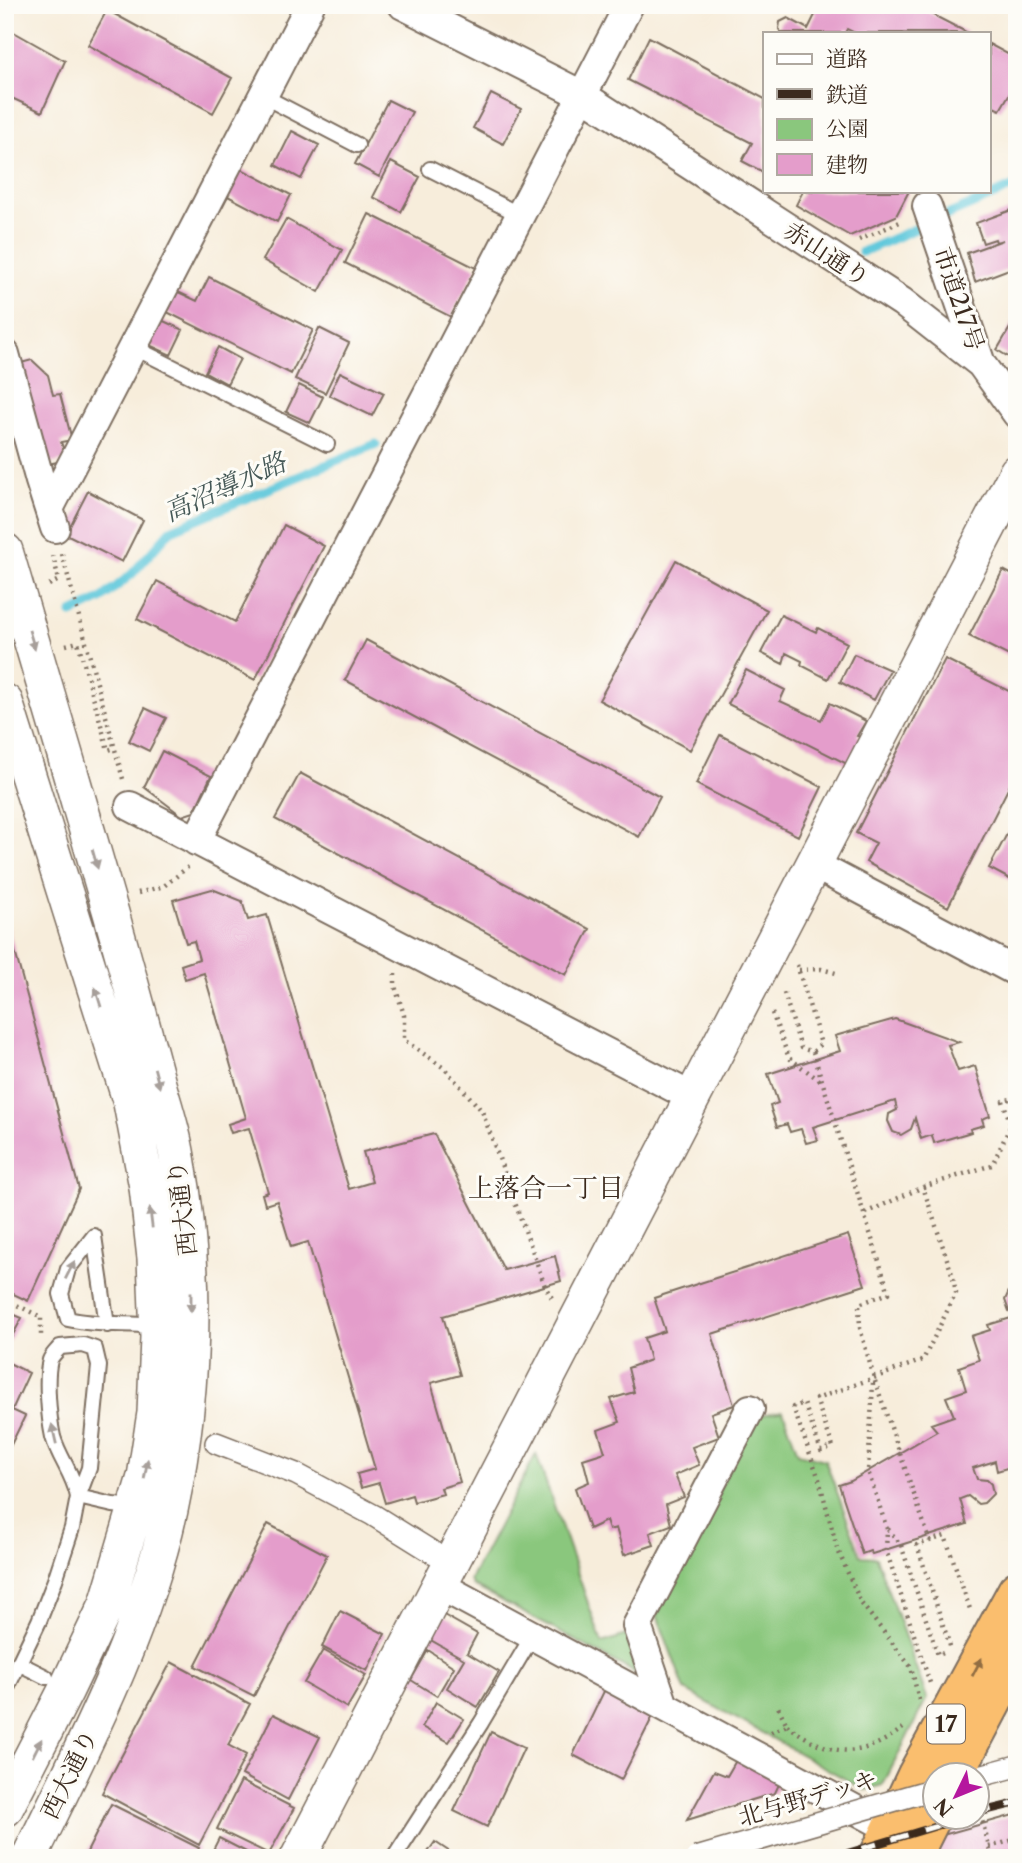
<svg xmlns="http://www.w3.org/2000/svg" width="1022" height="1863" font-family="'Libre Caslon Text','Noto Serif JP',serif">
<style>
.green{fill:#8ac77d;stroke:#62784e;stroke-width:2}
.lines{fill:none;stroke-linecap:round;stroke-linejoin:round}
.stream{stroke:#5fc8db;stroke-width:9}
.building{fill:#e49dcb}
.service-casing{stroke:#7d6e60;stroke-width:18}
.pedestrian-casing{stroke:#7d6e60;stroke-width:24}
.minor-casing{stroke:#7d6e60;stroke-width:32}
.tertiary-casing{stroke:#7d6e60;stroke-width:38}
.trunk-casing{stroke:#7d6e60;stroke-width:42}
.path{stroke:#7d6e60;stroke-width:4.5;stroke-dasharray:2 5;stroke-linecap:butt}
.service{stroke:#fff;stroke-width:14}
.pedestrian{stroke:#fff;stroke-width:21}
.minor{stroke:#fff;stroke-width:28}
.tertiary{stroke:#fff;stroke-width:35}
.trunk{stroke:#fabe6e;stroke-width:38}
.rail-casing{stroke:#3b2a1e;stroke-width:8}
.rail{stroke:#fdfcf7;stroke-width:5;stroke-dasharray:16;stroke-linecap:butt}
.pedestrian-bridge-casing{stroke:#7d6e60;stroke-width:24;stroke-linecap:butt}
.pedestrian-bridge{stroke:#fff;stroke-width:21}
.oneway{fill:#a79f9a}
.oneway2{fill:#916d42}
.labels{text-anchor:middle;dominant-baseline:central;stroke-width:6;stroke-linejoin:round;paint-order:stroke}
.shield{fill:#fdfcf7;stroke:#75695f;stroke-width:2}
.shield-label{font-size:23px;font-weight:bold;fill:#3b2a1e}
.street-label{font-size:24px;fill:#3b2a1e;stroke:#fdfcf7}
.water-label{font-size:26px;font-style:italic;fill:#465957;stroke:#fdfcf7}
.neighbourhood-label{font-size:26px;fill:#3b2a1e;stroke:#fdfcf7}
</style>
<rect width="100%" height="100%" fill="#fdfcf7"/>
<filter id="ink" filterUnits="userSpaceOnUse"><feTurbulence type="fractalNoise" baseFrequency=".0143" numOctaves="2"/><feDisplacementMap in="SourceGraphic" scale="14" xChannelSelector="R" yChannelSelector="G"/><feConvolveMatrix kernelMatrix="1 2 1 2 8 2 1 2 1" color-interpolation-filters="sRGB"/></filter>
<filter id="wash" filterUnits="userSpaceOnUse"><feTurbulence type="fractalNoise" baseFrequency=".00686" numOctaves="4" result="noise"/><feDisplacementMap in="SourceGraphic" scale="28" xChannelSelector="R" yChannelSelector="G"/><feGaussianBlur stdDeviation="1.57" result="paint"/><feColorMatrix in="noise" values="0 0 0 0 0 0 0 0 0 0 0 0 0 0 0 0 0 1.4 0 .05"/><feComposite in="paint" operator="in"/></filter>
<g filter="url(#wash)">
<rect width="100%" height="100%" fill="#f7eddb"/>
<path class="green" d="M783 1411 798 1453 825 1460 861 1556 876 1557 927 1698 883 1785 865 1790 685 1690 657 1615 755 1416Z
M536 1454 602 1643 626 1635 641 1676 472 1585 470 1580Z"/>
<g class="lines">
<path class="stream" d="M862 252 1017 185
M72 613 101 599 132 574 171 530 376 444"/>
</g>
<g id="blocks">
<path class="building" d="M801 5H914L968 33H855L847 29 845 33H781L779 29 780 22 788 18 808 29 816 13Z
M107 10 232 78 213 113 88 45Z
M5 27 65 61 42 112 5 95Z
M649 37 765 99V173L742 161 752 143 628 80Z
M989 44 1017 59V81L1000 110 989 105Z
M491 94 521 109 503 144 473 128Z
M388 100 412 112 379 177 355 164Z
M292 131 319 145 301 179 275 165Z
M391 162 420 177 401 212 373 197Z
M236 166 291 195 277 222 222 193Z
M803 191H909L896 216 850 236 796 205Z
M1017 208V239L1013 241 1017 252V266L975 282 967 253 1003 240 996 242 995 239 983 243 976 223Z
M369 214 476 268 451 317 345 263Z
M286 219 342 250 319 292 263 260Z
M209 277 313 330 291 374 165 311 176 291 197 301Z
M1017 316V362L997 350Z
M157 318 183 330 171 355 145 343Z
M319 328 349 343 325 393 295 379Z
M218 347 240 359 227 384 205 372Z
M32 360 48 375 53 395 60 394 72 440 61 442 67 460 43 465 21 363Z
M340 372 384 393 372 416 329 395Z
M299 385 323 397 310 423 286 412Z
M88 491 143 520 122 562 66 534Z
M284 525 324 546 255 680 137 619 157 581 235 622Z
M676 560 767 610 690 750 599 700Z
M1003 570 1017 577V660L969 636Z
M781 615 816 632 818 628 847 643 828 679 801 665 802 661 786 653 783 664 761 653Z
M366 640 660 797 639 837 345 680Z
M854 654 890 670 874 700 840 682Z
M945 659 1017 695V771L948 907 866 862 876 843 856 833Z
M746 670 785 690 780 701 821 720 830 703 866 721 857 736 863 738 847 764 728 704Z
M145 708 166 718 149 751 129 741Z
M720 735 822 787 798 836 696 784Z
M162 751 211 776 194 812 182 816 144 787Z
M300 773 590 929 566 975 275 819Z
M1017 815V883L989 868Z
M212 889 242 901 248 920 267 915 349 1189 372 1182 363 1152 434 1134 504 1270 555 1256 561 1281 443 1316 460 1375 431 1383 460 1482 441 1488 443 1494 414 1502 412 1495 385 1503 379 1483 361 1488 357 1474 375 1469 308 1242 291 1247 277 1201 265 1205 262 1194 268 1192 249 1128 231 1133 228 1124 246 1118 204 973 185 979 181 965 199 959 194 941 186 943 173 900Z
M6 918 79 1189 28 1301 5 1290Z
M895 1019 959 1042 948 1045 958 1071 975 1066 990 1116 982 1119 984 1125 970 1129 971 1132 934 1143 932 1135 921 1139 915 1118 911 1129 901 1135 893 1132 888 1121 889 1114 897 1110 895 1101 813 1127 818 1140 806 1143 801 1129 790 1132 787 1124 777 1127 770 1106 778 1103 768 1074 840 1051 835 1036Z
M848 1235 865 1285 712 1334 734 1405 711 1413 719 1437 692 1447 699 1465 675 1475 684 1497 666 1504 671 1525 650 1533 654 1545 624 1555 616 1528 609 1530 606 1521 589 1529 575 1488 589 1482 583 1459 605 1452 598 1430 620 1422 611 1399 634 1392 628 1368 650 1360 644 1338 665 1331 654 1298Z
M1017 1289V1314L1009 1311 1005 1300 1009 1291Z
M8 1312 22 1318 5 1349V1318Z
M1011 1318 1014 1328 1017 1327V1465L997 1471 995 1461 973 1468 977 1479 987 1480 991 1484 993 1494 984 1503 978 1504 968 1496 960 1499 967 1524 872 1554 870 1551 862 1554 839 1485 851 1481 937 1431 931 1424 954 1416 946 1397 966 1390 959 1367 979 1360 971 1336 990 1330 988 1325Z
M5 1361 29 1373 12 1410 25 1416 5 1457Z
M268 1524 327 1555 254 1696 195 1666Z
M340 1611 385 1634 367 1671 322 1647Z
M442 1614 477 1634 467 1653 499 1672 478 1707 447 1688 464 1659 429 1639Z
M323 1650 366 1675 347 1708 304 1683Z
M428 1650 454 1667 437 1696 411 1680Z
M171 1662 250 1704 228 1745 246 1755 199 1845 102 1793Z
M606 1687 655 1712 621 1780 573 1755Z
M436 1702 464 1719 449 1742 422 1727Z
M273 1714 320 1737 288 1800 242 1775Z
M491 1732 524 1748 487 1827 454 1811Z
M738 1757 781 1780 775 1793 687 1820 714 1771 727 1776Z
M241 1781 294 1808 269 1854 217 1829Z
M111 1804 199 1848 194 1858H84Z
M1017 1814V1858H865V1857Z
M219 1838 254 1856 253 1858H209Z
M435 1842 459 1858H424Z"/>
</g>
</g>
<g filter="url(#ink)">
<use href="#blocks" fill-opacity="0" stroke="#7d6e60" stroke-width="2"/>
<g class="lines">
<defs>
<path id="service" d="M263 96 357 145
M430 169 520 215
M133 347 327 444
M94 1236 68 1269 61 1294 68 1319C98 1326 126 1323 156 1326
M94 1236 107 1325
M78 1497 113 1505 136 1507
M18 1663 46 1677
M5 1692 39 1621 55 1580 72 1528 78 1497 89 1468 99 1366 95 1349 83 1345 60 1347C57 1351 52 1355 50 1360 45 1379 49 1418 53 1437 59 1458 74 1475 78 1497
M394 1858 481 1723 533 1635"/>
<path id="pedestrian" d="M216 1443 296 1474 373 1515 434 1553
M976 1777 1017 1766"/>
<path id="minor" d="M403 5 582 95 902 302 981 364 1017 414
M927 206 981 364
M5 354 40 481 55 528
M50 507 310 5
M130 806 692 1097
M196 841 629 5
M813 864 1017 972
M439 1585 908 1838
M664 1706 637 1626 750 1409"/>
<path id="tertiary" d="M5 551C41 672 76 792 111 913 127 970 143 1027 158 1084 165 1108 173 1132 177 1157 198 1275 195 1393 170 1510 143 1633 84 1745 29 1858
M5 702 131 1103 147 1187 155 1258 158 1337 155 1413 145 1477 107 1604 66 1690 5 1809
M298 1858 1017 472"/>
<path id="trunk" d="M953 1776 1017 1655
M878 1858 917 1775 1017 1591
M911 1858 934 1812"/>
</defs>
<use href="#service" class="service-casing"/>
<use href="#pedestrian" class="pedestrian-casing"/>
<use href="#minor" class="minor-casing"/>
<use href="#tertiary" class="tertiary-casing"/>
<use href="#trunk" class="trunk-casing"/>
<path class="path" d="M859 240 902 221
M62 554 123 779
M49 585 59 580 53 556
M66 645 78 642 108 750 115 748
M138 893 164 886 188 867
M797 965 821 1044 813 1052
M799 970 821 969 840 974
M395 974V986L404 1015V1040L444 1068 482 1111 545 1286 552 1298
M784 993 801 1048 813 1052 889 1293 859 1304 860 1328 874 1378 930 1541
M772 1013 789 1058 822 1082
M865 1213 923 1187
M5 1299 41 1317V1335
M873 1383 868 1471 887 1529 886 1550 930 1683
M888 1529 901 1545 938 1655 946 1652
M950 1646 917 1545 945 1536 970 1609
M919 1700 911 1667 861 1603 837 1548 819 1479 793 1407 804 1403 821 1451 833 1447 816 1399 923 1360 956 1293 953 1277 923 1187 992 1165 1011 1125 1003 1101 1017 1097
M787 1725C829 1756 859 1761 903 1728
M771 1732 787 1725 778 1707
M977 1801 992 1858
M989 1847 1017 1839"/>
<use href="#service" class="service"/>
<use href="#pedestrian" class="pedestrian"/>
<use href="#minor" class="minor"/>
<use href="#tertiary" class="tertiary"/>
<use href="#trunk" class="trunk"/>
<defs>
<path id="rail" d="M976 1813 1017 1803
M831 1858 963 1818"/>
</defs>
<use href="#rail" class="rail-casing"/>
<use href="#rail" class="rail"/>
<defs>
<path id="pedestrian-bridge" d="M696 1858 934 1789"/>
</defs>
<use href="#pedestrian-bridge" class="pedestrian-bridge-casing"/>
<use href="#pedestrian-bridge" class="pedestrian-bridge"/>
</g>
<defs><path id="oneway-solid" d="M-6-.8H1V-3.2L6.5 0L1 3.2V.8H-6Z" transform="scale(1.75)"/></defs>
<g class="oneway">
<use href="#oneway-solid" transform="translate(32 640) rotate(73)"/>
<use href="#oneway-solid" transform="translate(95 859) rotate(74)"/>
<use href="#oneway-solid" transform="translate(98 997) rotate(-107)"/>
<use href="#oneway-solid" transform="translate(157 1078) rotate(75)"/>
<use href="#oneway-solid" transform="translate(151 1218) rotate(-97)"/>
<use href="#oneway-solid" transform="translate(70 1270) rotate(-63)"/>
<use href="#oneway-solid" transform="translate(191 1302) rotate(90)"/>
<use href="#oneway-solid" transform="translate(54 1434) rotate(-103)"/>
<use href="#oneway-solid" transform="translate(146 1469) rotate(-80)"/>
<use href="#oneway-solid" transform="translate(37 1748) rotate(-63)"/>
</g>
<use class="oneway2" href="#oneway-solid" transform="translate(977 1667) rotate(-62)"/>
</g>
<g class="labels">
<rect class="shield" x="927" y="1704.5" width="38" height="39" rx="5"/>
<g class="shield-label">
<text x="946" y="1724">17</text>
</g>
<g class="street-label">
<text transform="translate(827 254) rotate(33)">赤山通り</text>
<text transform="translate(959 299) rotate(71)">市道217号</text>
<text transform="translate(182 1208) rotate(-97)">西大通り</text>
<text transform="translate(69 1774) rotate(-64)">西大通り</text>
<text transform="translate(808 1798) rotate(-16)">北与野デッキ</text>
</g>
<g class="water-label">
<text transform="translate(225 487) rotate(-24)">高沼導水路</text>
</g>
<g class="neighbourhood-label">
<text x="546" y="1188">上落合一丁目</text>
</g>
</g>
<rect width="1022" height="1863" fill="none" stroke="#fdfcf7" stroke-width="28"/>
<rect x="763" y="32" width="228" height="161" fill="#fdfcf7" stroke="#afa8a0" stroke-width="2"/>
<rect x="777" y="54" width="35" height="10" fill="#ffffff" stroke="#afa8a0" stroke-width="2"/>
<text x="826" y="66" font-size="21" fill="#3b2a1e">道路</text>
<rect x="777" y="89" width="35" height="10" fill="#3b2a1e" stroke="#afa8a0" stroke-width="2"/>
<text x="826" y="102" font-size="21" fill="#3b2a1e">鉄道</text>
<rect x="777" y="119" width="35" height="21" fill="#8ac77d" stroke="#afa8a0" stroke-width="2"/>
<text x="826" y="136" font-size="21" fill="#3b2a1e">公園</text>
<rect x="777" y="154" width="35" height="21" fill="#e49dcb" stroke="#afa8a0" stroke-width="2"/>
<text x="826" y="172" font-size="21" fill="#3b2a1e">建物</text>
<g transform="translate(956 1796) rotate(227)"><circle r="33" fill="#fdfcf7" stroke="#afa8a0" stroke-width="2"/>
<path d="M0-5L12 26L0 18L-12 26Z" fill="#b5179e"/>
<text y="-10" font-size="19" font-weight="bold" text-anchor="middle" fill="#3b2a1e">N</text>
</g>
</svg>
